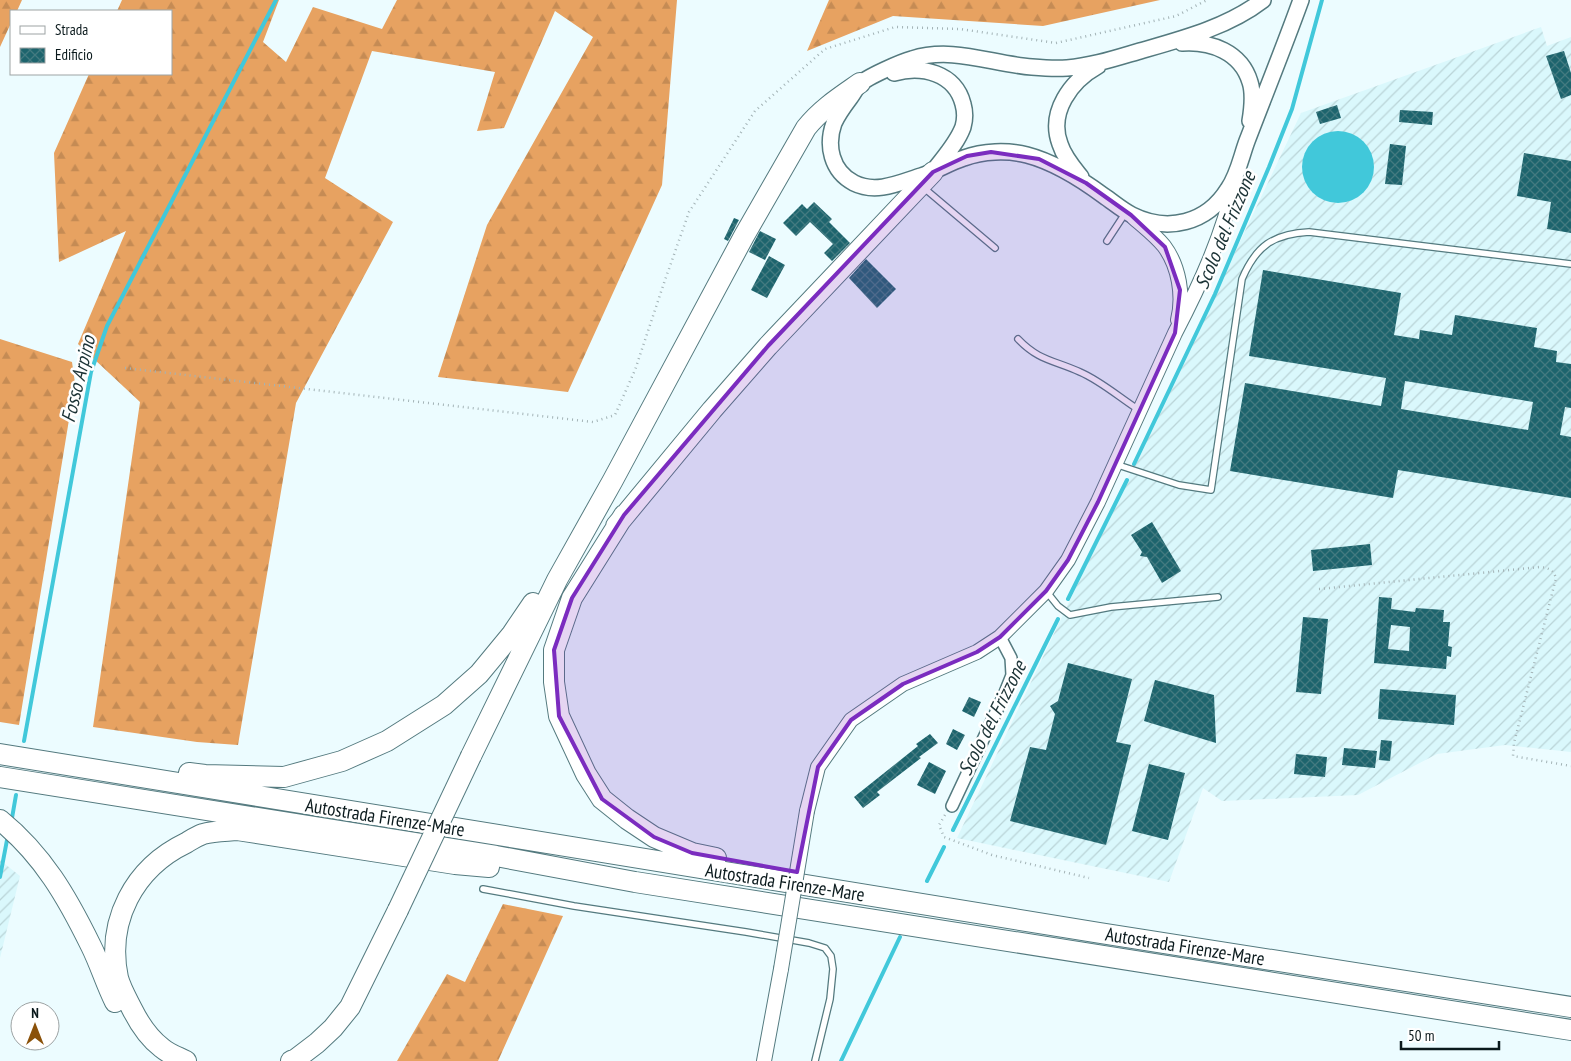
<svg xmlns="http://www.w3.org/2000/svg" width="1571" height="1061" font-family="'PT Sans Narrow',sans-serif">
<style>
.industrial{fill:url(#industrial-furrows)}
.forest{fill:url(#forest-firs)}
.water{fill:#41c8da}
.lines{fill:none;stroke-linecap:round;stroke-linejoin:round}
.stream{stroke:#41c8da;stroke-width:4}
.building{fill:url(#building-cross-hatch);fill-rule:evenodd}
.service-casing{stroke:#547a7f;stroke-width:8}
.minor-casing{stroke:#547a7f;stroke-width:14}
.tertiary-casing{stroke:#547a7f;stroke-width:16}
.secondary-casing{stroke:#547a7f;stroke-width:18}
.motorway-casing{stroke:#547a7f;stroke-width:22}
.path{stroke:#a3b3b6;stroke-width:2.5;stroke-dasharray:1 4;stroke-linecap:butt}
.service{stroke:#fff;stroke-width:5.5}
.minor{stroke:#fff;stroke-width:11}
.tertiary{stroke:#fff;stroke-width:14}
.secondary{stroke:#fff;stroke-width:15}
.motorway{stroke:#fff;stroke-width:20}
.tertiary-bridge-casing{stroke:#547a7f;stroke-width:16;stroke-linecap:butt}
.motorway-bridge-casing{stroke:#547a7f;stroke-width:22;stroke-linecap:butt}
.tertiary-bridge{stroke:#fff;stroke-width:14}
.motorway-bridge{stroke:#fff;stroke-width:20}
.marked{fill:#7b2cbf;fill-opacity:0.2;stroke:#7b2cbf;stroke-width:4;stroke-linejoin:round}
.labels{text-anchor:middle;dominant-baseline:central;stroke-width:5;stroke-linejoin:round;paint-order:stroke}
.street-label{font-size:19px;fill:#0a191c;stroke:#fff}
.water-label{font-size:20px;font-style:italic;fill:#1c3336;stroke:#fff}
</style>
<defs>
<pattern id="industrial-furrows" width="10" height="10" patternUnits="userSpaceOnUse" patternTransform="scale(1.25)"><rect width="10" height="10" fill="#daf8fc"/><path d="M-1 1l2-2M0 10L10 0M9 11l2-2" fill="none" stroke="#bad4d7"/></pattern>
<pattern id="forest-firs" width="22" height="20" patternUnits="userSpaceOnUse" patternTransform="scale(1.25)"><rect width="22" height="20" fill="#e7a261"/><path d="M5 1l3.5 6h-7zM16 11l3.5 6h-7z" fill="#c58b54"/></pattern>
<pattern id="building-cross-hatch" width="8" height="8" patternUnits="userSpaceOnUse" patternTransform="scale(1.25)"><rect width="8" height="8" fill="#1d646d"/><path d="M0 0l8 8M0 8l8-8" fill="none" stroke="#437a80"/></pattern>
</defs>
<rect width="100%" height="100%" fill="#ecfcff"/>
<path class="industrial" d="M1541 27 1547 46 1571 37V752L1505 745 1437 754 1358 795 1222 801 1203 788 1169 882 957 838 1301 113Z
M0 860 20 876 0 958Z"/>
<path class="forest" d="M0 0H22L17 11H11V23L0 47Z
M122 0H279L263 42 286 62 313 7 382 29 397 0H677L662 185 568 392 438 377 487 225 593 37 555 11 504 128 477 131 495 72 372 51 325 178 393 222 296 403 238 745 197 742 93 727 140 402 78 344 126 231 59 262 54 153 89 74H171V11H117Z
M829 0H1160L1043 26 893 16 807 51Z
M0 339 72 362 75 383 19 725 0 722Z
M503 904 563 916 498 1061H397L447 974 465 982Z"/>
<path class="water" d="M1302 167a36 36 0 1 1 72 0a36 36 0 1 1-72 0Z"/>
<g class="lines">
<path class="stream" d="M1134 464 1215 294 1269 167 1292 109 1322 0
M1068 599 1127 480
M24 741 91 372 107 326 276 0
M12 818 16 795
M953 830 1058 619
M0 877 7 840
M927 881 944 847
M841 1061 900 937"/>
</g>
<path class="building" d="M1564 51 1571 73V95L1561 99 1546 56Z
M1337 105 1341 118 1320 124 1316 112Z
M1400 110 1433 112 1432 125 1399 122Z
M1390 144 1406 146 1402 185 1385 184Z
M1524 153 1571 161V233L1547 229 1551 202 1517 196Z
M814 202 832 219 829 222 850 243 832 261 824 253 833 244 810 222 796 236 783 223 802 204 807 209Z
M734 218 739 220 728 241 724 239Z
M760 231 776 239 765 260 749 252Z
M769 256 785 265 767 298 751 290Z
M866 259 896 289 877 308 849 278Z
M1263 270 1401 293 1394 335 1419 339 1420 330 1452 335 1455 315 1537 328 1534 347 1557 351 1556 362 1571 364V408L1565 407 1560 435 1571 437V498L1398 470 1393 498 1230 471 1245 383 1381 406 1386 378 1249 356ZM1405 381 1533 402 1528 430 1401 409Z
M1152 522 1181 571 1162 583 1147 557 1140 556 1142 552 1131 535Z
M1370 544 1372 565 1313 571 1311 550Z
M1379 597 1392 598 1391 609 1415 612 1416 608 1444 610 1443 622H1450L1448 646 1452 647 1451 657 1447 656 1446 669 1374 663ZM1391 625 1410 627 1409 651 1388 649Z
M1303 617 1328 619 1321 694 1296 692Z
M1068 663 1132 679 1116 742 1131 745 1106 845 1010 821 1030 747 1046 750 1055 714 1050 706 1058 701Z
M1155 680 1214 695 1216 743 1144 721Z
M1380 689 1456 695 1454 725 1378 719Z
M969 697 981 702 974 717 962 711Z
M953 729 965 735 957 750 946 744Z
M930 734 938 743 919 757 921 758 877 792 880 795 863 808 854 797 918 746 916 744Z
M1381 740 1392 741 1390 761 1379 760Z
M1344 748 1377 751 1375 768 1342 765Z
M1296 754 1327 757 1325 777 1294 774Z
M929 762 946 771 935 794 917 785Z
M1149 764 1185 773 1168 840 1132 831Z"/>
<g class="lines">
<defs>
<path id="service" d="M924 188 995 248
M1107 241 1126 212
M1018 339C1039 361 1054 360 1080 372 1101 381 1120 398 1139 410
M1115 464 1179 485 1211 490 1242 279C1256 246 1273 234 1309 232L1571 264
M1046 591 1058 606 1070 615 1111 607 1218 597
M483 889 574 906 746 932 809 943 825 948 831 956 833 969 830 999 815 1061"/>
<path id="minor" d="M952 806 1004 695 1012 675 1011 658 1000 637"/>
<path id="tertiary" d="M1133 217C1143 226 1155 235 1164 246 1179 266 1184 296 1178 320
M807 811 818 767 851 720 903 684 977 652 1000 637 1046 591 1068 560 1098 502 1175 333C1200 285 1224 233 1235 180
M764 1061 781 969"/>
<path id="secondary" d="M1263 0C1228 27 1182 39 1140 51 1116 58 1092 66 1067 68 1055 69 1043 68 1032 67 992 64 952 46 912 59 901 62 867 77 860 84 856 88 853 94 850 98 844 106 838 114 834 123 826 145 831 171 854 183 876 194 899 183 921 176 936 171 949 163 964 158 983 151 1007 150 1027 155 1054 162 1081 179 1104 196 1113 202 1122 210 1132 215 1168 233 1207 223 1228 189 1238 175 1241 157 1247 141 1265 94 1284 47 1301 0
M1182 43C1211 41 1241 52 1250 82 1254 94 1252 109 1250 121
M894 73C922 65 955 73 963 104 965 111 965 120 963 127 957 143 945 156 935 169
M1081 177C1073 167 1064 157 1060 144 1048 112 1071 81 1098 66"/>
<path id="motorway" d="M624 515 572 598 554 650V682L559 716 586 774 602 799 627 819 654 837 692 853 716 858
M616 526 712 410 768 346 933 172
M0 754 1100 933 1571 1007
M471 756 557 580 613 480 744 236 806 128C821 109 840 97 860 83
M189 773 205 775 284 777 342 761 387 741 444 705 479 674 512 634 533 603
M0 777 496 856 635 882 1571 1030
M0 820C43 855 67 897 91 946 100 964 106 984 115 1002
M186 1061C178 1057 169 1054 162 1048 150 1039 139 1023 132 1009 127 999 121 989 118 978 106 921 134 868 186 843 191 840 197 836 203 834 213 831 226 831 237 830L455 864 489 867
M291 1061 296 1059 317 1043 333 1028 350 1007 398 910"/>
</defs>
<use href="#service" class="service-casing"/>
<use href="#minor" class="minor-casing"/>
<use href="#tertiary" class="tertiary-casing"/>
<use href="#secondary" class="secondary-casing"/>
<use href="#motorway" class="motorway-casing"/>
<path class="path" d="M125 368 593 422 615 415 635 370 664 283 689 212 755 111 825 49 895 27 960 29 1056 43 1176 16 1207 0
M1319 589 1540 567C1548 568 1553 569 1556 578L1514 743 1513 756 1571 766
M945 815 939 825 944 837 992 855 1089 878"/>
<use href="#service" class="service"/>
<use href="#minor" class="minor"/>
<use href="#tertiary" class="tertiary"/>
<use href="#secondary" class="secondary"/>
<use href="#motorway" class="motorway"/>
<defs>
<path id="tertiary-bridge" d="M781 969 807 811"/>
<path id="motorway-bridge" d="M398 910 471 756"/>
</defs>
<use href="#tertiary-bridge" class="tertiary-bridge-casing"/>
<use href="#motorway-bridge" class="motorway-bridge-casing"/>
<use href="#tertiary-bridge" class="tertiary-bridge"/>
<use href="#motorway-bridge" class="motorway-bridge"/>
</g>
<path class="marked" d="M991 152 1039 159 1086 183 1131 215 1165 247 1180 290 1175 333 1098 502 1068 560 1046 591 1000 637 977 652 903 684 851 720 818 767 797 872 692 853 654 837 602 799 559 716 554 650 572 598 624 515 768 346 933 172 967 156Z"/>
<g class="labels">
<g class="street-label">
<text transform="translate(385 817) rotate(9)">Autostrada Firenze-Mare</text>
<text transform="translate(785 882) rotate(9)">Autostrada Firenze-Mare</text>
<text transform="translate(1185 946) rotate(9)">Autostrada Firenze-Mare</text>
</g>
<g class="water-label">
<text transform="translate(1225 230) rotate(-67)">Scolo del Frizzone</text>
<text transform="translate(78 379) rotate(-76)">Fosso Arpino</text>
<text transform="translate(992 718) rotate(-63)">Scolo del Frizzone</text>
</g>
</g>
<rect x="10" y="10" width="162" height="65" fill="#ffffff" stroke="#9da3a4"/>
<rect x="20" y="26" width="25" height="8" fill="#ffffff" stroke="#9da3a4"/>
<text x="55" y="35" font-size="15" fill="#0a191c">Strada</text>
<rect x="20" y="48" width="25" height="15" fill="url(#building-cross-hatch)" stroke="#9da3a4"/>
<text x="55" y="60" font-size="15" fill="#0a191c">Edificio</text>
<g transform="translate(35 1026)"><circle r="24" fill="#ffffff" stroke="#9da3a4"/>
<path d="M0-4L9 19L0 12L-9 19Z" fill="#8a5109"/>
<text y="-8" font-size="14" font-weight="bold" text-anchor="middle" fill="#0a191c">N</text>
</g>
<path d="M1401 1041v8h98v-8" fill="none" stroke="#0a191c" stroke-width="2.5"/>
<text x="1408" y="1041" font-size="15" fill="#0a191c" stroke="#ffffff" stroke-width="4" paint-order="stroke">50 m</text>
</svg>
